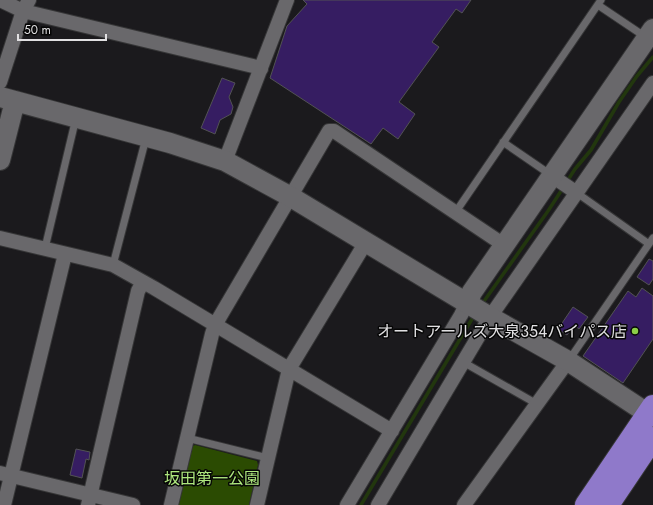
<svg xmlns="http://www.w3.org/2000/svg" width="653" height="505" font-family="Jost,'Noto Sans JP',sans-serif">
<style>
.green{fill:#2b4b02}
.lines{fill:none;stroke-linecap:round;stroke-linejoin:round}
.stream{stroke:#22370e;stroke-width:3.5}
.building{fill:#361d62;stroke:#525254}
.lane-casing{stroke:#363637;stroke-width:9}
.street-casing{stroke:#363637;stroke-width:16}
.secondary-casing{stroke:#363637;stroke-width:22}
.highway-casing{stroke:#363637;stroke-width:24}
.lane{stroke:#69686b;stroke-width:7}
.street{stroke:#69686b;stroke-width:14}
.secondary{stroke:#69686b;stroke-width:20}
.highway{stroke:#8f79ca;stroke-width:22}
.poi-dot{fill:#8bce47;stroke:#060606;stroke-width:1.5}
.labels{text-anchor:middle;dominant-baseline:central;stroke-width:3;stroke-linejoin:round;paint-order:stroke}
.poi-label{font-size:16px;fill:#e1e0e2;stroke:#060606;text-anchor:end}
.park-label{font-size:16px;fill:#aee77e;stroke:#060606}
</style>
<rect width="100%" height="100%" fill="#1b1a1d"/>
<path class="green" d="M195 445 257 461 258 465 249 505H177L191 447Z"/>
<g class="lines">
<path class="stream" d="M566 183 575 169 591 150 619 102 637 76 653 57
M482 304 548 211 563 188
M361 505 475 314"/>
</g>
<path class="building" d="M303 0H471L462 13 456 9 432 42 439 47 399 102 415 114 398 139 383 128 371 144 270 78 287 26 307 4Z
M222 78 235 83 229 97 233 107 231 114 220 120 215 134 201 128Z
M649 259 653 261V279L649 285 637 277Z
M642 288 653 296V339L623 383 583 356 628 291 636 297Z
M573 307 588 317 579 329 574 325 567 335 558 329Z
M76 449 90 452 89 460 86 459 82 478 70 475Z"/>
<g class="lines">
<defs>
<path id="lane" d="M598 5 647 38
M503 142 551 175
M577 193 649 244
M455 213 601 0
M45 248 76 118
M113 265 146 138
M569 360 653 238
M463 362 537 404
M187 438 268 458"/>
<path id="street" d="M0 0 23 11 253 66 261 69
M0 82 23 11 29 0
M225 161 287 0
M552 176 577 193
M0 238 113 265 154 288 392 431
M0 473 133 505
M4 505 65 254
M88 505 138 291 143 282
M171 505 212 334 215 325 329 131H334L504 245
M257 505 289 369 366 242
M347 505 461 315 467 303
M378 505 490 317 653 83
M464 505 568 361"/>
<path id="secondary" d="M0 97 170 143 225 161 291 197 490 317 568 361 653 417
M0 160 15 101
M467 303 472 292 653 29"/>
<path id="highway" d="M586 505 653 406
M608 505 653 438"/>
</defs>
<use href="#lane" class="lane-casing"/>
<use href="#street" class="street-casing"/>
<use href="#secondary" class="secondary-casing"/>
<use href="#highway" class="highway-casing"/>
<use href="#lane" class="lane"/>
<use href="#street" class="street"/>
<use href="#secondary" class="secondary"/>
<use href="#highway" class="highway"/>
</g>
<circle class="poi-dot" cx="635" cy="331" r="4"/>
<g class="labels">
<g class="poi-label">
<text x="627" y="331">オートアールズ大泉354バイパス店</text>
</g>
<g class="park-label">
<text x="212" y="478">坂田第一公園</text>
</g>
</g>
<path d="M18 34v6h88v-6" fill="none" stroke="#e1e0e2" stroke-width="2"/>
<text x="24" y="34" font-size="12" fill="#e1e0e2" stroke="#060606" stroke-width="3" paint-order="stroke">50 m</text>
</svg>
